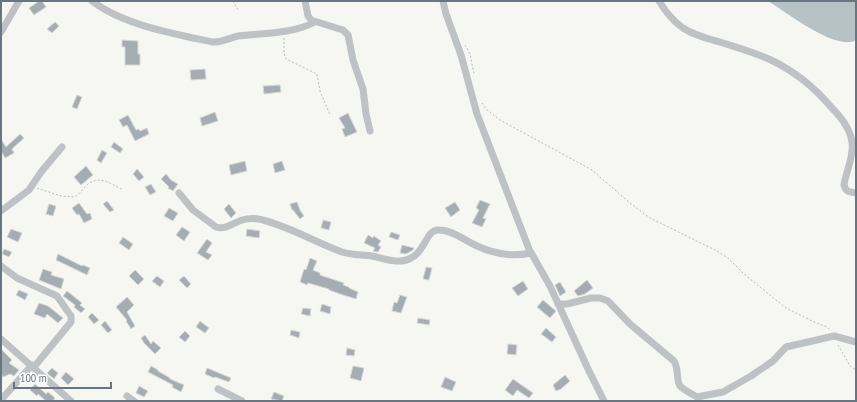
<svg xmlns="http://www.w3.org/2000/svg" width="857" height="402" font-family="'PT Sans Narrow',sans-serif">
<style>
.water{fill:#b7c2c5}
.building{fill:#a6adb2;stroke:#d8d8d6}
.lines{fill:none;stroke-linecap:round;stroke-linejoin:round}
.path{stroke:#b8bbbd;stroke-width:1;stroke-dasharray:2 2;stroke-linecap:butt}
.minor{stroke:#bec2c5;stroke-width:7}
</style>
<rect width="100%" height="100%" fill="#f6f6f3"/>
<path class="water" d="M768 1H856V40C837 52 786 12 768 1Z"/>
<path class="building" d="M39 1H42L46 7 34 15 29 8Z
M55 22 59 26 52 33 47 29Z
M122 40 138 41V54H140V65H125V47H122Z
M205 69 206 79 191 80 190 70Z
M280 85 281 92 264 94 263 86Z
M77 95 82 97 77 109 72 107Z
M215 112 218 121 202 126 200 118Z
M348 113 357 132 345 137 342 129 345 128 339 118Z
M128 115 136 130 139 129 140 131 147 128 149 134 135 141 127 125 123 127 119 120Z
M20 134 24 138 12 149 14 153 5 158 1 151V139L6 147Z
M114 142 123 149 120 153 111 147Z
M102 150 107 153 101 163 97 160Z
M245 161 247 171 231 175 229 165Z
M282 161 285 170 275 173 273 164Z
M86 166 93 175 81 185 74 177Z
M137 169 144 177 139 181 133 174Z
M166 174 171 180 178 184 173 191 168 188 169 187 161 179Z
M151 184 156 192 150 195 145 187Z
M480 200 490 204 483 218 486 219 482 227 472 223 479 210 476 208Z
M107 201 114 210 110 212 103 204Z
M297 202 300 210 304 216 300 219 293 210H292L290 204Z
M455 202 460 210 451 217 445 208Z
M79 203 87 214 90 213 92 219 84 223 79 214 77 215 72 208Z
M49 204 56 206 53 216 46 214Z
M229 204 236 213 231 218 224 209Z
M169 208 178 213 173 221 164 216Z
M323 220 331 222 329 230 321 228Z
M182 227 190 232 184 241 176 235Z
M11 229 22 233 18 242 7 237Z
M247 229 260 231 259 238 246 236Z
M391 232 400 235 398 240 389 237Z
M368 235 373 238 374 236 381 241 378 245 381 247 378 252 373 251 375 248 364 243Z
M123 237 133 244 129 250 119 243Z
M207 239 212 243 206 252 212 255 208 260 197 253Z
M402 245 414 248 413 250 406 254 400 253Z
M4 249 12 252 9 257 2 254Z
M58 254 82 266 83 265 90 268 87 275 56 260Z
M310 258 317 261 313 270 320 273V275L344 283 343 285 349 287V288L358 292 356 299 340 294 329 290V289L308 283 307 285 300 282 304 269 306 270Z
M426 267 432 268 429 280 423 279Z
M43 269 52 272 51 275 64 279 61 289 39 280Z
M135 270 144 279 138 285 129 276Z
M157 276 164 281 160 287 152 281Z
M184 276 191 284 187 288 179 280Z
M587 280 593 288 585 294 578 296 574 291Z
M523 281 528 289 518 296 512 288Z
M560 282 566 292 560 296 555 285Z
M19 290 28 294 25 300 16 295Z
M67 291 82 303 80 305 85 309 81 313 74 307 75 305 63 296Z
M400 295 407 297 401 313 392 311 394 302 397 303Z
M127 297 134 305 127 312 135 326 131 329 126 321 127 320 116 307Z
M543 300 556 311 550 318 537 307Z
M39 303 48 306 63 318 58 323 47 314 45 318 34 314Z
M322 304 331 307 330 314 320 311Z
M303 308 311 309 310 316 301 314Z
M92 313 99 320 94 324 88 317Z
M418 318 430 320 429 325 417 323Z
M105 321 112 330 108 333 101 325Z
M200 321 209 328 205 333 196 327Z
M546 328 556 337 552 342 541 334Z
M291 330 300 332 299 338 290 335Z
M185 331 190 336 185 342 179 337Z
M145 335 151 344 153 341 161 348 155 354 144 343 141 338Z
M508 344 517 345 516 355 507 354Z
M347 348 355 350 354 356 346 355Z
M1 349 12 360 9 363 19 370 14 376 10 374 3 377 1 373Z
M151 366 158 370V371L170 378V379L184 385 181 392 172 387 173 385 148 372Z
M353 366 364 368 361 381 350 378Z
M52 368 58 373 54 379 47 373Z
M207 368 231 378 229 382 215 377 214 378 205 374Z
M66 372 74 379 68 385 61 378Z
M565 375 570 381 561 389 556 391 553 385Z
M445 377 456 382 452 391 441 387Z
M513 379 533 393 529 398 517 390 513 396 505 390Z
M35 384 46 394 48 392 55 398 53 401H46L38 394 37 396 30 390Z
M139 386 148 391 144 397 136 393Z
M274 392 284 396 282 401 271 399Z"/>
<g class="lines">
<path class="path" d="M233 1 238 10
M284 38V53L286 59 317 74 320 91 330 115
M465 45 470 54 474 74
M482 103 487 110 500 120 592 170 630 203 650 218 715 250 728 258 744 274 786 308 814 322 827 327 830 330
M37 188 61 196 74 197C79 195 82 190 86 186 98 174 110 183 123 190
M838 345 850 366 856 370"/>
<path class="minor" d="M92 1C123 25 175 34 213 42 222 42 230 38 238 36 264 33 292 34 315 22
M305 1 308 16 311 20 343 30 348 35 353 60 363 89 366 114 370 131
M443 1 446 14 461 55 477 114 529 249 550 286 589 371 604 401
M659 1C665 11 673 21 683 28 695 36 709 39 723 43 739 48 756 53 771 60 794 71 815 88 831 107 840 116 851 130 852 143 854 157 846 171 844 185 846 192 849 192 856 193
M1 32 19 1
M179 193 193 210 216 227C226 230 233 223 242 220 248 218 256 218 263 220 290 227 315 242 342 252 351 255 362 255 372 256 382 258 392 262 402 261 427 257 424 229 439 230 452 230 464 240 475 245 493 254 512 257 531 253
M1 211 29 190 41 172 62 147
M1 266 17 278 57 296 71 316V322L34 367
M558 304H567L591 298H600L608 301 630 324 674 361C679 369 676 380 680 386 684 390 692 394 697 397L723 392 751 376 773 361 786 347 834 336 856 342
M1 339 71 401
M218 389 242 401
M127 396 134 401
M1 400 32 365"/>
</g>
<rect width="857" height="402" fill="none" stroke="#687682" stroke-width="4"/>
<path d="M14 382v6h97v-6" fill="none" stroke="#687682" stroke-width="2"/>
<text x="20" y="382" font-size="12" fill="#687682" stroke="#ffffff" stroke-width="3" paint-order="stroke">100 m</text>
</svg>
